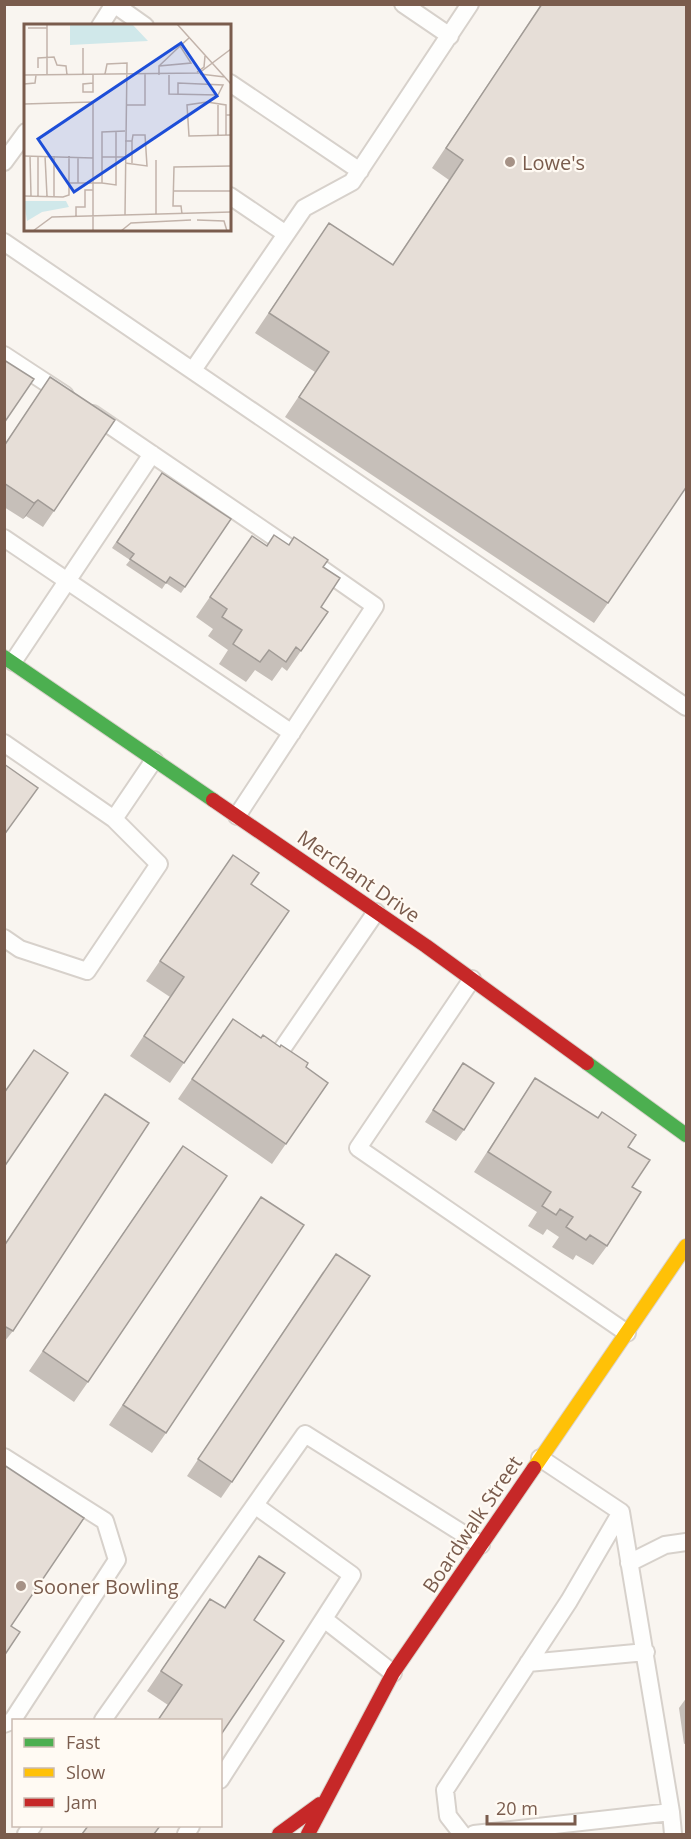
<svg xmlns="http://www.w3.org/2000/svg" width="691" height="1839" font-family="'Open Sans',sans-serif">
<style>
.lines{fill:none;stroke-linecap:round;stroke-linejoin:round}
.lane-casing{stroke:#d7d1cb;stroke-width:20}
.fast-casing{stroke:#d9d2cb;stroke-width:16}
.slow-casing{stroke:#d9d2cb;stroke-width:16}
.jam-casing{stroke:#d9d2cb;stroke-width:16}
.lane{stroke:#fefefd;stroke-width:16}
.fast{stroke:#4caf50;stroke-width:14}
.slow{stroke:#ffc107;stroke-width:14}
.jam{stroke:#c62828;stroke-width:14}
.wall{fill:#c6bfb9}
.shaded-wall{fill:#a19b96}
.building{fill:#e6ded7;stroke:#a19b96;stroke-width:1.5}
.poi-dot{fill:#a69286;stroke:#fffaf3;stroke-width:2}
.labels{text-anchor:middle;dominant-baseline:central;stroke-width:4.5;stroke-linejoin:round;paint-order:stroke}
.poi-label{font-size:20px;fill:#7a5c4d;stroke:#fffaf3;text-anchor:start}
.street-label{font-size:20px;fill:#7a5c4d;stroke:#fffaf3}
.inset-road{fill:none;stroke:#c2b3aa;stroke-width:1.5}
.view{fill:#1d4ed8;fill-opacity:0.15;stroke:#1d4ed8;stroke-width:3}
.inset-edge{fill:none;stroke:#7a5c4d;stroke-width:3}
</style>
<rect width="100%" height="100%" fill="#f9f5f0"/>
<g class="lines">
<defs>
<path id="lane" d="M114 4 145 26
M403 4 450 36
M100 26 114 4
M230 83 360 171
M4 162 26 132
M230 196 286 234
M4 242 686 707
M4 355 65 395
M193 370 304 208 352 182 470 4
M93 414 290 548
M4 538 292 733
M13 662 152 454
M4 743 114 819
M237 816 375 606 322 569
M4 938 20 949 87 971 159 864 114 819 154 760
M472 979 358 1148 627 1333
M280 1052 376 912
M4 1457 105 1521 117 1560 12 1721 4 1724
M621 1512 671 1812
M629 1563 665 1545 686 1542
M324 1619 393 1673
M528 1663 646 1652
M103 1720 305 1434 481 1545
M220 1780 352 1575 256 1506
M26 1834 33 1826
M186 1834 191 1826
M462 1834 448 1816 445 1790 569 1601 621 1512 540 1458
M474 1834 671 1812 673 1834"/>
<path id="fast" d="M4 657 213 800
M587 1063 686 1135"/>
<path id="slow" d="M534 1468 686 1246"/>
<path id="jam" d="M213 800 426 946 587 1063
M279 1834 320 1804
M308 1834 393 1673 534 1468"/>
</defs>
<use href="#lane" class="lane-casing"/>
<use href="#fast" class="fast-casing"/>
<use href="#slow" class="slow-casing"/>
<use href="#jam" class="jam-casing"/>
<use href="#lane" class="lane"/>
<use href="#fast" class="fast"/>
<use href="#slow" class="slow"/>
<use href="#jam" class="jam"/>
</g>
<path class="wall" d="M541 4H687L608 603 594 623 285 417 315 372 255 333 329 223 392 265 449 180 432 168Z
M50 377 54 511 43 527 26 516 23 519 4 507V445Z
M162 473 231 519 181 593 166 583 162 589 126 565 130 560 112 548Z
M252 536 266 546 323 567 321 607 328 612 287 671 282 667 272 681 255 670 246 682 219 664 228 650 208 636 213 629 196 617Z
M233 855 251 884 289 911 170 1083 130 1056 170 997 146 981Z
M233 1019 328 1083 272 1164 178 1099Z
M463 1063 464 1130 456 1141 425 1122Z
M535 1078 628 1147 632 1187 607 1246 593 1265 576 1255 573 1260 552 1247 559 1237 547 1229 543 1235 528 1226 537 1212 474 1172Z
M105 1094 13 1331 4 1342V1245Z
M169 1166 88 1382 74 1402 29 1371Z
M261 1197 166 1433 152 1453 109 1425Z
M324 1270 232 1482 221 1498 187 1476Z
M259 1556 254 1620 220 1720H158L168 1705 147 1691 196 1619 224 1608Z
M687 1697V1743L684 1744 679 1708Z"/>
<path class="shaded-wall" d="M38 500 26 516 23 519 34 503Z"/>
<path class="building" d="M542 4H687V486L608 603 299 397 329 352 269 313 329 223 393 265 463 160 446 148Z
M4 360 34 379 4 423Z
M50 377 115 420 54 511 38 500 34 503 4 483V446Z
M162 473 231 519 185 587 170 577 166 583 130 559 134 554 117 542Z
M274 535 289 545 294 537 328 560 323 567 340 578 321 607 328 612 301 651 296 647 286 662 269 650 260 662 233 644 242 630 222 617 227 609 210 597 252 536 267 546Z
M4 764 38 788 4 835Z
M233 855 259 873 251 884 289 911 184 1063 144 1036 184 977 160 961Z
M233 1019 261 1038 263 1035 280 1047 281 1045 308 1063 306 1067 328 1083 286 1144 192 1079Z
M34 1050 68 1073 4 1167V1093Z
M463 1063 494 1083 464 1130 433 1110Z
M535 1078 598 1118 602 1112 636 1135 628 1147 650 1160 632 1187 641 1192 607 1246 590 1235 586 1240 566 1227 573 1217 560 1209 556 1215 542 1206 551 1192 488 1152Z
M105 1094 149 1123 13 1331 4 1326V1246Z
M183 1146 227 1176 88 1382 43 1351Z
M261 1197 304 1225 166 1433 123 1405Z
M336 1254 370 1276 232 1482 198 1459Z
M4 1465 84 1518 11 1626 20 1632 4 1656Z
M259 1556 285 1573 254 1620 284 1641 220 1736V1720H158L182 1685 161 1671 210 1599 225 1608Z
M88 1826H160L154 1834H82Z"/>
<g class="poi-dot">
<circle cx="510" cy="162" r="6"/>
<circle cx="21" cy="1586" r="6"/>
</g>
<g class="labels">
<g class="poi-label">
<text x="522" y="162">Lowe's</text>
<text x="33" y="1586">Sooner Bowling</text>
</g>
<g class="street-label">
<text transform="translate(359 876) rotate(35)">Merchant Drive</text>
<text transform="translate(472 1524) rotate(-56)">Boardwalk Street</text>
</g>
</g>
<g transform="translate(24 24)">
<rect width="207" height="207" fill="#f9f5f0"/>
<path d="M46 0H108L124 17 46 21ZM0 177H42L45 183 18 188 3 197Z" fill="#d0e8ea"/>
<path class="inset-road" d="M153 0 207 60M4 4H23M59 24V50M135 42 156 22M14 44V34L30 33 33 41 42 42 43 51M173 48 180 43 181 32M69 50V68H59V60L69 59M81 50 83 40 103 39 101 191M176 50 201 53M0 51 175 49 207 25M23 51V0M135 51V42L167 39 156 22 165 14M145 51V70L194 71 199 61 154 59V70M0 60 11 59 12 51M0 80 69 78V207M102 81H121V50M194 81V112M207 91H202V81L183 78 163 81 165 112 207 111M202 112V91M0 132 69 134M6 132 7 172M14 132V172M21 132 23 172M30 132V172M78 133H101M54 134V159M132 136V190M101 139 123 142 121 111H109L108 117H101M108 139V117M45 159V132M78 159 92 161V108M149 167H207M0 172 39 173 45 171V159H78V108L101 107M158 190 157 182H149L150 143 207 142M52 192V183H61V166H69M173 196 200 197 203 207M9 207 28 193 207 188M97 207 107 199 167 196"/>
<path class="view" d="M157 19 193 72 50 168 14 115Z"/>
<rect width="207" height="207" class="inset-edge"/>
</g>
<rect width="691" height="1839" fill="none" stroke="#7a5c4d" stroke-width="12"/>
<rect x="12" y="1719" width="210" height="108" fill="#fffaf3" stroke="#cabbb1" stroke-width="1.5"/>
<rect x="24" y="1738" width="30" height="9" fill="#4caf50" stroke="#cabbb1" stroke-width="1.5"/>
<text x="66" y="1749" font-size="18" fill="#7a5c4d">Fast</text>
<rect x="24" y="1768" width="30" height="9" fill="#ffc107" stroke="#cabbb1" stroke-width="1.5"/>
<text x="66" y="1779" font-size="18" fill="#7a5c4d">Slow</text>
<rect x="24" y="1798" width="30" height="9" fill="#c62828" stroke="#cabbb1" stroke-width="1.5"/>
<text x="66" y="1809" font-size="18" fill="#7a5c4d">Jam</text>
<path d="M487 1815v9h88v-9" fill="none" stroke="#7a5c4d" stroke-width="3"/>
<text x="496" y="1815" font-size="18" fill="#7a5c4d" stroke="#fffaf3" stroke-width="4.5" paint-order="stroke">20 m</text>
</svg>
